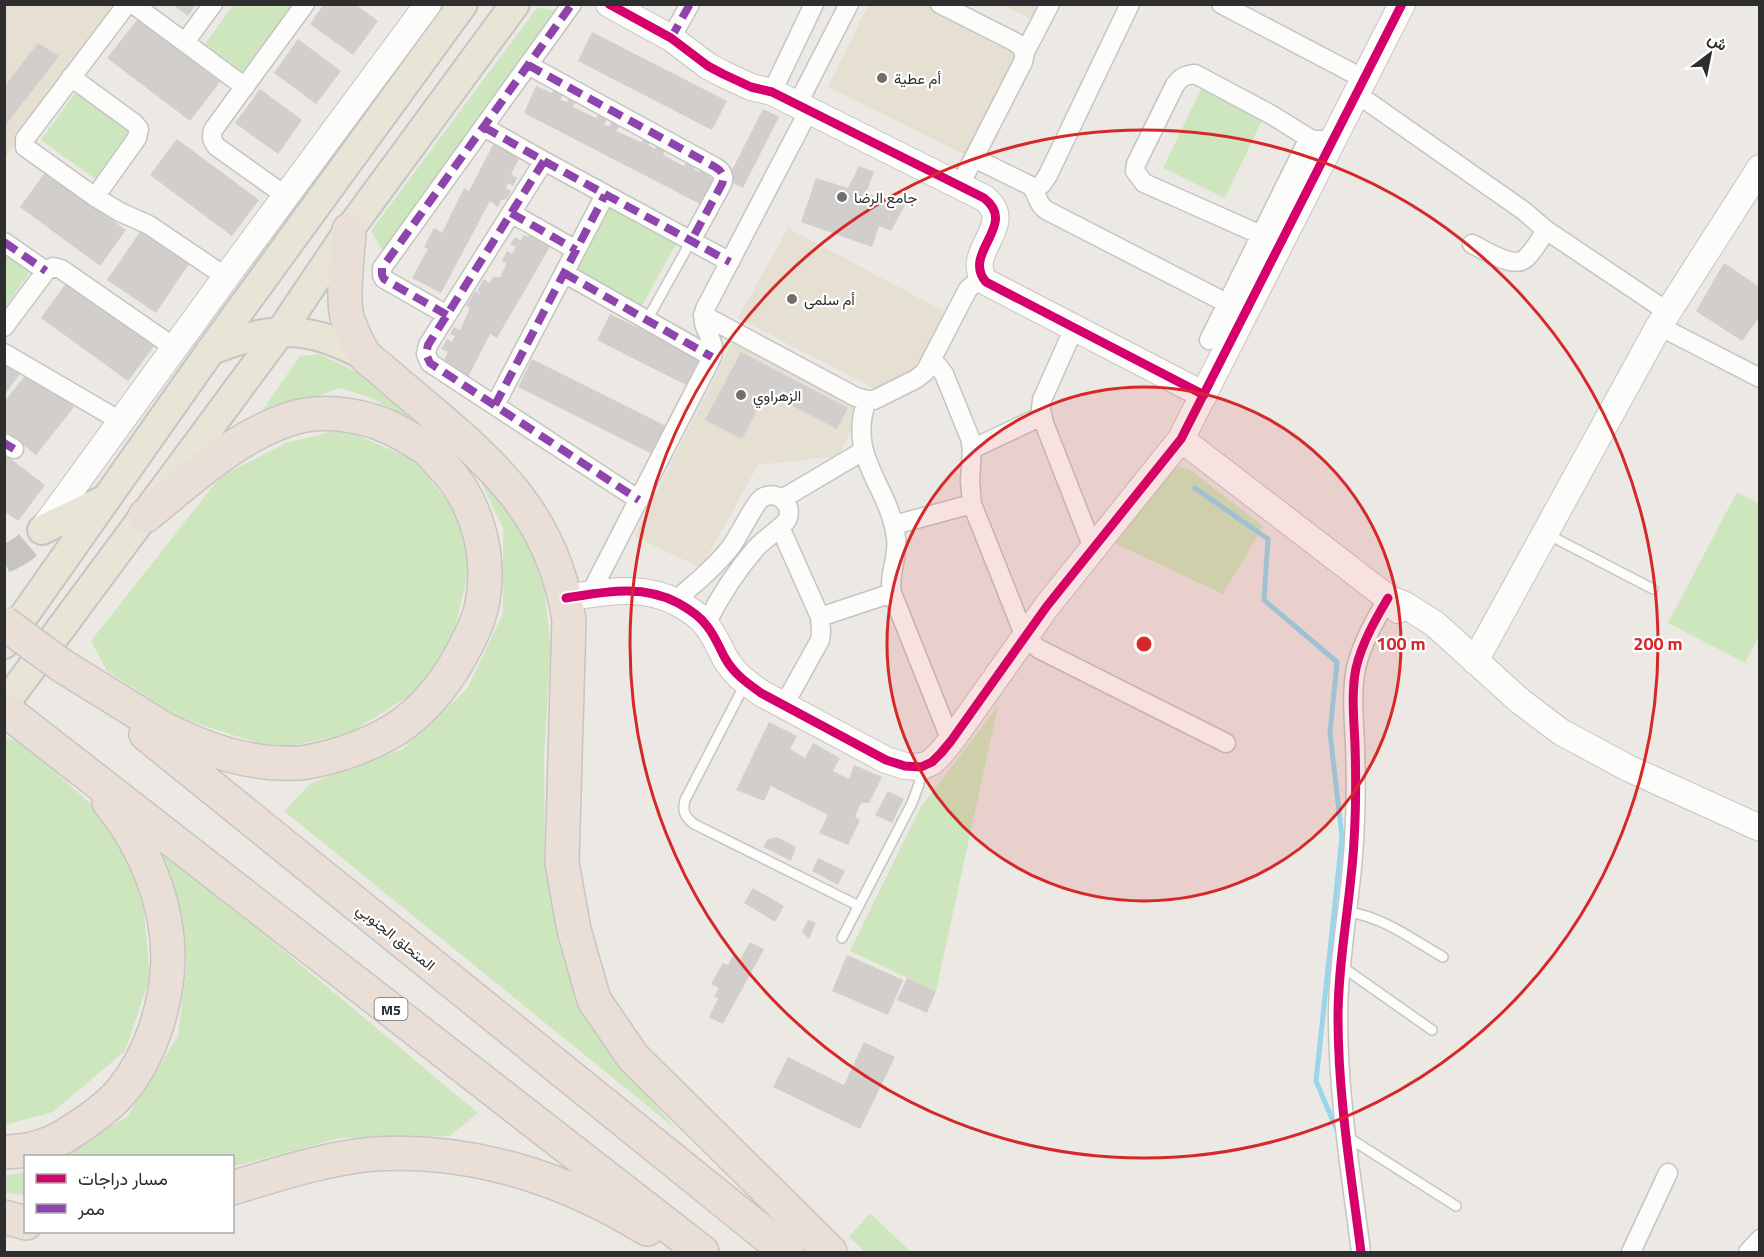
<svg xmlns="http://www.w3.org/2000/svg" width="1764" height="1257" font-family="'Titillium Web',Vazirmatn,sans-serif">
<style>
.education{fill:#e6e0d3}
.green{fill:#cee6be}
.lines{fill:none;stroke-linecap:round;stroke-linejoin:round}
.stream{stroke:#99d6ec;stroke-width:5}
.building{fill:#d1cecb}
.primary-tunnel{stroke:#c6c3c0;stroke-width:28;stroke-dasharray:28 14;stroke-linecap:butt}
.lane-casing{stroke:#c5c4c5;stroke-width:12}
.street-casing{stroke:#c5c4c5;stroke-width:21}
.secondary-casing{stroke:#c5c4c5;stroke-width:28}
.primary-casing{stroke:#c6c5c4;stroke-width:32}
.highway-casing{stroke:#c6c5c4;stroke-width:36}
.lane{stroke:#fcfcfb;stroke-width:9}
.street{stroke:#fcfcfb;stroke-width:18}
.secondary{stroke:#fcfcfb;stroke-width:26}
.primary{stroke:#e8e4d6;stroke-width:28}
.highway{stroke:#eadfd6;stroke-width:33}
.highway-bridge-casing{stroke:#c6c5c4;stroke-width:36;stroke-linecap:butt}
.highway-bridge{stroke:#eadfd6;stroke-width:33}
.quiet{stroke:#8e44ad;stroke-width:8;stroke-dasharray:15 8;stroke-linecap:butt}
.cycleway-casing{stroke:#fff;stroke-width:13}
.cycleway{stroke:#d6006c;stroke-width:9}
.ring{fill:none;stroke:#d62828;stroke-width:3}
.poi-dot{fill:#706f6e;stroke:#fff;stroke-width:2}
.labels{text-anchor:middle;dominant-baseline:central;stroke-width:4.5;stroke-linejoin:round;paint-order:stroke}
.shield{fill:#fff;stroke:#6d6d6d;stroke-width:1.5}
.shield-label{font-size:14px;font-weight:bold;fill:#2e2e2e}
.poi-label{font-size:15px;fill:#2e2e2e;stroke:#fff;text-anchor:start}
.street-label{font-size:15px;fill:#2e2e2e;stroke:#fff}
.centre{fill:#d62828;stroke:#fff;stroke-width:3}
.ring-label{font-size:18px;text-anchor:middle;font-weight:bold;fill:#d62828;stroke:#fff;stroke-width:4.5;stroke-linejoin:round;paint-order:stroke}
</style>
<rect width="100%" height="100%" fill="#ece8e4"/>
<path class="education" d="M5 5H117L5 159Z
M868 5H929L1024 51 972 158 828 87Z
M1002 5H1049L1039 23Z
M788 228 947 313 916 376 875 389 738 318Z
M735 337 864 401 839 456 758 465 701 568 634 536Z"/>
<path class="green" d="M234 4 293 5 243 72 205 44Z
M537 8 566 11 389 261 371 231Z
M1203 85 1265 114 1225 198 1163 168Z
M78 89 132 128 95 179 41 140Z
M610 200 679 239 639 311 570 273Z
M4 253 30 272 5 307H4Z
M320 354 380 384 474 458 540 555 551 646 544 755 545 867 572 988 610 1053 676 1129 284 811 311 783 403 749 467 689 503 613V528L479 478 430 432 372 398 340 388 257 418 300 356Z
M344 429 415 461 456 512 470 566 451 644 415 692 350 733 276 749 180 718 107 671 91 641 221 476 286 443Z
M1162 464 1189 469 1263 526 1223 594 1114 543 1132 518Z
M1737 492 1759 504V636L1745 663 1668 623Z
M998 706 936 991 850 951 920 808Z
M8 738 24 743 108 820 142 892 150 977 125 1051 53 1112 5 1125 4 742Z
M161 848 478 1113 449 1136 340 1138 233 1167 232 1156H54L127 1117 178 1036 187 962Z
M25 1172V1196L5 1192V1176Z
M870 1213 911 1252H865L849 1237Z"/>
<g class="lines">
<path class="stream" d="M1195 488 1268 539 1264 600 1337 662 1330 733 1342 837 1316 1081 1339 1135"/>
</g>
<path class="building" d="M172 4H196L188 16Z
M324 4H355L378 21 353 55 310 24Z
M138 19 220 82 190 121 107 58Z
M592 32 727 101 712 130 578 61Z
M298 39 341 71 316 104 274 73Z
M38 43 59 56 4 127V87Z
M536 86 552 93 554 90 563 95 560 100 567 102 569 97 576 101 573 107 596 118 599 113 607 119 604 125 610 126 611 121 619 127 616 131 641 142 644 138 650 142 648 145 655 149 657 145 665 150 663 155 684 166 688 161 697 165 694 169 700 172 703 169 711 173 709 177 717 181 704 206 524 113Z
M260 89 302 120 278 154 235 123Z
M763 109 779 117 743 188 727 180Z
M177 139 259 200 232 236 150 175Z
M494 143 520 157 511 174 517 178 513 186 508 183 506 188 511 191 507 199 501 200 498 207 490 201 441 293 412 278 428 249 424 247 434 228 442 233 464 188 469 191Z
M859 166 874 172 866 193 884 199 890 194 907 201 891 231 879 226 872 247 801 222 816 178 848 188Z
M46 171 126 230 100 266 20 207Z
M142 229 190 262 156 313 107 280Z
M530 234 551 245 497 338 490 334 467 379 441 366 448 352 441 349 447 339 452 342 455 336 450 334 454 327 460 330 470 308 466 306 475 291 480 294 481 293 477 291 484 279 489 283 493 277H500L507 263 502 261 507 251 512 254 516 247 510 245 515 237 521 241 524 235 528 237Z
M1724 263 1760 287V316L1742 341 1696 311Z
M67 282 155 345 128 381 41 318Z
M610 314 704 360 690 387 597 340Z
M741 352 848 408 837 429 766 392 742 439 705 420Z
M532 359 670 428 656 456 518 387Z
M4 362 20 374 4 395Z
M29 371 74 407 36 455 4 430V402Z
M4 454 45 485 18 521 4 511Z
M769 722 797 736 790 749 805 758 813 743 840 758 833 771 849 779 854 765 882 777 869 803H861L855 817 860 820 848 845 819 833 828 815 771 786 764 801 736 790Z
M888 791 904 799 892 823 875 815Z
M777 837 796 847 791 861 763 847 768 839Z
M818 858 845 871 838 885 812 871Z
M753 888 784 906 775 922 744 903Z
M808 920 816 923 809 939 802 932Z
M750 942 764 949 723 1024 709 1017 718 999 714 997 719 988 711 984 723 963 728 965 733 956 740 960Z
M847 955 903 980 888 1015 832 991Z
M907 978 936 991 927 1013 897 1000Z
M864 1042 895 1057 860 1129 773 1087 788 1057 844 1085Z"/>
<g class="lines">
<path class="primary-tunnel" d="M4 559C20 553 32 543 42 530"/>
<defs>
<path id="lane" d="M647 320 691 241
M1547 534 1653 589
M745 684 685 800C682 811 685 817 694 824L859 906
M1348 912C1384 917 1413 940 1443 957
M842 938 912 803 919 784 921 769
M1341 966 1432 1030
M1346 1136 1456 1206"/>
<path id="street" d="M127 4 25 139V147L95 197 120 212 149 225 226 277
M133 4 245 87
M940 4 1015 42C1023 47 1026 53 1023 62L960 185
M1221 4 1364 79
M671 38 690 4
M185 42 213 4
M1024 54 1050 4
M528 65 715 167C722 171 725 176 722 184L691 241
M71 77 134 123 139 129 137 138 95 197
M772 92 814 4
M1357 94 1524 211 1546 230 1668 312
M797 105 849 4
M484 127 544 161 730 262
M974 158 1031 186C1038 194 1036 203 1046 210L1246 313
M544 161 428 345 426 354 430 363 639 500
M1034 189 1042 184 1048 175 1130 4
M286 196 217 147C212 141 211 137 213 130L305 4
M511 213 576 250
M1261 235 1144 183 1135 171 1136 164 1175 85C1181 77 1185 75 1195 74L1270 114 1312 140
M4 242 46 271
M1472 244C1485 250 1514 270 1526 258 1534 251 1540 239 1546 230
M564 273 712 357
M447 315 384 279 382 275V268L572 4
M703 315 856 397 867 400H874L916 379 925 372 968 289 982 277
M1659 326 1760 378
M4 327 46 271 53 267 61 269 175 348
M1074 328 1042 400 1041 409 1044 423 1093 548
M1209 340 1305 146 1312 140H1322
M4 353 122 422
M931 362 938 366 944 374 970 438 972 449 970 481 972 504 1025 637 1039 649 1226 743
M867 400C846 458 890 486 896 538 899 557 888 573 892 593L951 741
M495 405 605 195
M4 443 14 449
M972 449 1042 416
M782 499 863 451
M894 525 972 504
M780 527 820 617 821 632 820 640 784 705
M590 594 712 357C718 338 698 330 705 309L809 110
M674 601C694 585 714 568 730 548 738 538 755 502 762 498 776 489 795 504 787 520 783 527 764 539 756 548 736 571 720 596 706 624
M820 617 892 593
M1361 1252C1351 1174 1338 1096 1338 1017 1338 958 1351 900 1354 841 1356 809 1356 777 1355 745 1354 720 1351 693 1356 668 1362 643 1375 620 1388 598
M1631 1252 1668 1173
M1748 1252 1760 1239"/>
<path id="secondary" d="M609 4 671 38 708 66 723 74 751 87 772 92 984 198C1019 225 961 253 986 282L1204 395
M1181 439 1388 598 1398 610
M42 530 226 277 428 4
M566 598C605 592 642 584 678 603 689 609 700 616 707 626 715 636 719 647 725 658 734 674 747 683 761 693L886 760 905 766 921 767 932 762 941 753 951 741 1047 606 1181 439 1402 4
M1388 598 1405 605 1435 624 1520 701 1561 732 1628 768 1760 828
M1475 661 1659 326 1760 168"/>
<path id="primary" d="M211 350C250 336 279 325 321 337 336 341 350 349 365 355
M42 530 106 499
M4 644 211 350 463 4
M4 705 281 331 349 230 515 4"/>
<path id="highway" d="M349 230C348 255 341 298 348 321 352 331 358 345 364 354 368 360 375 364 381 369 392 379 404 389 416 399 493 464 553 514 569 620L562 863 574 930 594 1000 633 1057 830 1252
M61 665 164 729C206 750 251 766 299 763 313 762 329 757 343 753 361 747 380 739 396 729 421 712 442 688 457 662 466 646 476 628 481 609 493 557 477 500 440 463 435 458 430 451 424 447 418 443 411 439 404 435 371 415 324 407 287 420 232 439 189 481 145 516
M4 709 702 1252
M146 734 787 1252
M4 1152C12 1152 20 1151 27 1150 45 1147 63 1138 77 1128 92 1118 108 1107 120 1093 150 1058 166 1008 168 962 169 905 145 846 109 802
M232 1188C278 1174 327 1158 374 1154 471 1148 565 1178 647 1229
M4 1217 26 1223"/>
</defs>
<use href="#lane" class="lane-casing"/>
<use href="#street" class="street-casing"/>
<use href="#secondary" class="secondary-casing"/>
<use href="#primary" class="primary-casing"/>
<use href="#highway" class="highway-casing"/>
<use href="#lane" class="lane"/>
<use href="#street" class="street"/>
<use href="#secondary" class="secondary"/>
<use href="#primary" class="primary"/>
<use href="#highway" class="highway"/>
<defs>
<path id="highway-bridge" d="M4 623 61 665"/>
</defs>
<use href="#highway-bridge" class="highway-bridge-casing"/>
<use href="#highway-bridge" class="highway-bridge"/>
<path class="quiet" d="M671 38 690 4
M528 65 715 167C722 171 725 176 722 184L691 241
M484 127 544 161 730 262
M544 161 428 345 426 354 430 363 639 500
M511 213 576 250
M4 242 46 271
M564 273 712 357
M447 315 384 279 382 275V268L572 4
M495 405 605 195
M4 443 14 449"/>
<defs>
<path id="cycleway" d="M609 4 671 38 708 66 723 74 751 87 772 92 984 198C1019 225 961 253 986 282L1204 395
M566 598C605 592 642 584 678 603 689 609 700 616 707 626 715 636 719 647 725 658 734 674 747 683 761 693L886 760 905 766 921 767 932 762 941 753 951 741 1047 606 1181 439 1402 4
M1361 1252C1351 1174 1338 1096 1338 1017 1338 958 1351 900 1354 841 1356 809 1356 777 1355 745 1354 720 1351 693 1356 668 1362 643 1375 620 1388 598"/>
</defs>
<use href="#cycleway" class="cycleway-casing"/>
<use href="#cycleway" class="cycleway"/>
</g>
<circle cx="1144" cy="644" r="257" fill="#d62828" fill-opacity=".12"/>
<g class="ring">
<circle cx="1144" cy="644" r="257"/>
<circle cx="1144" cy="644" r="514"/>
</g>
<g class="poi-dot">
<circle cx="882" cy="78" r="6"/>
<circle cx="842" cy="197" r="6"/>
<circle cx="792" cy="299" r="6"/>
<circle cx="741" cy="395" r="6"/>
</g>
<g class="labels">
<rect class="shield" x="374.5" y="998" width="33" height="22" rx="4.5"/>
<g class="shield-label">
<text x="391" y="1009">M5</text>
</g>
<g class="poi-label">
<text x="894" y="78">أم عطية</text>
<text x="854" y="197">جامع الرضا</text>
<text x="804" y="299">أم سلمى</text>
<text x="753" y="395">الزهراوي</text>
</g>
<g class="street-label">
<text transform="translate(396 937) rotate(39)">المتحلق الجنوبي</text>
</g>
</g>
<circle cx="1144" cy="644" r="9" class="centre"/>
<g class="ring-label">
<text x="1401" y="650">100 m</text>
<text x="1658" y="650">200 m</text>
</g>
<rect width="1764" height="1257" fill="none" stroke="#2e2e2e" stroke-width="12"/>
<rect x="24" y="1155" width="210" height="78" fill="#ffffff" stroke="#ababab" stroke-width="1.5"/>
<rect x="36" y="1174" width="30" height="9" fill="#d6006c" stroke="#ababab" stroke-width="1.5"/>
<text x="78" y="1185" font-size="18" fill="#2e2e2e">مسار دراجات</text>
<rect x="36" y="1204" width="30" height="9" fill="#8e44ad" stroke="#ababab" stroke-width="1.5"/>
<text x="78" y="1215" font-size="18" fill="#2e2e2e">ممر</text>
<g transform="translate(1710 54) rotate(32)" stroke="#ffffff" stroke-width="4.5" paint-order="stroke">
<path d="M0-4.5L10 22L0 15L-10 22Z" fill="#2e2e2e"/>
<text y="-9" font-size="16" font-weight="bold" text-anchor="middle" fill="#2e2e2e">ش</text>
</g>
</svg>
